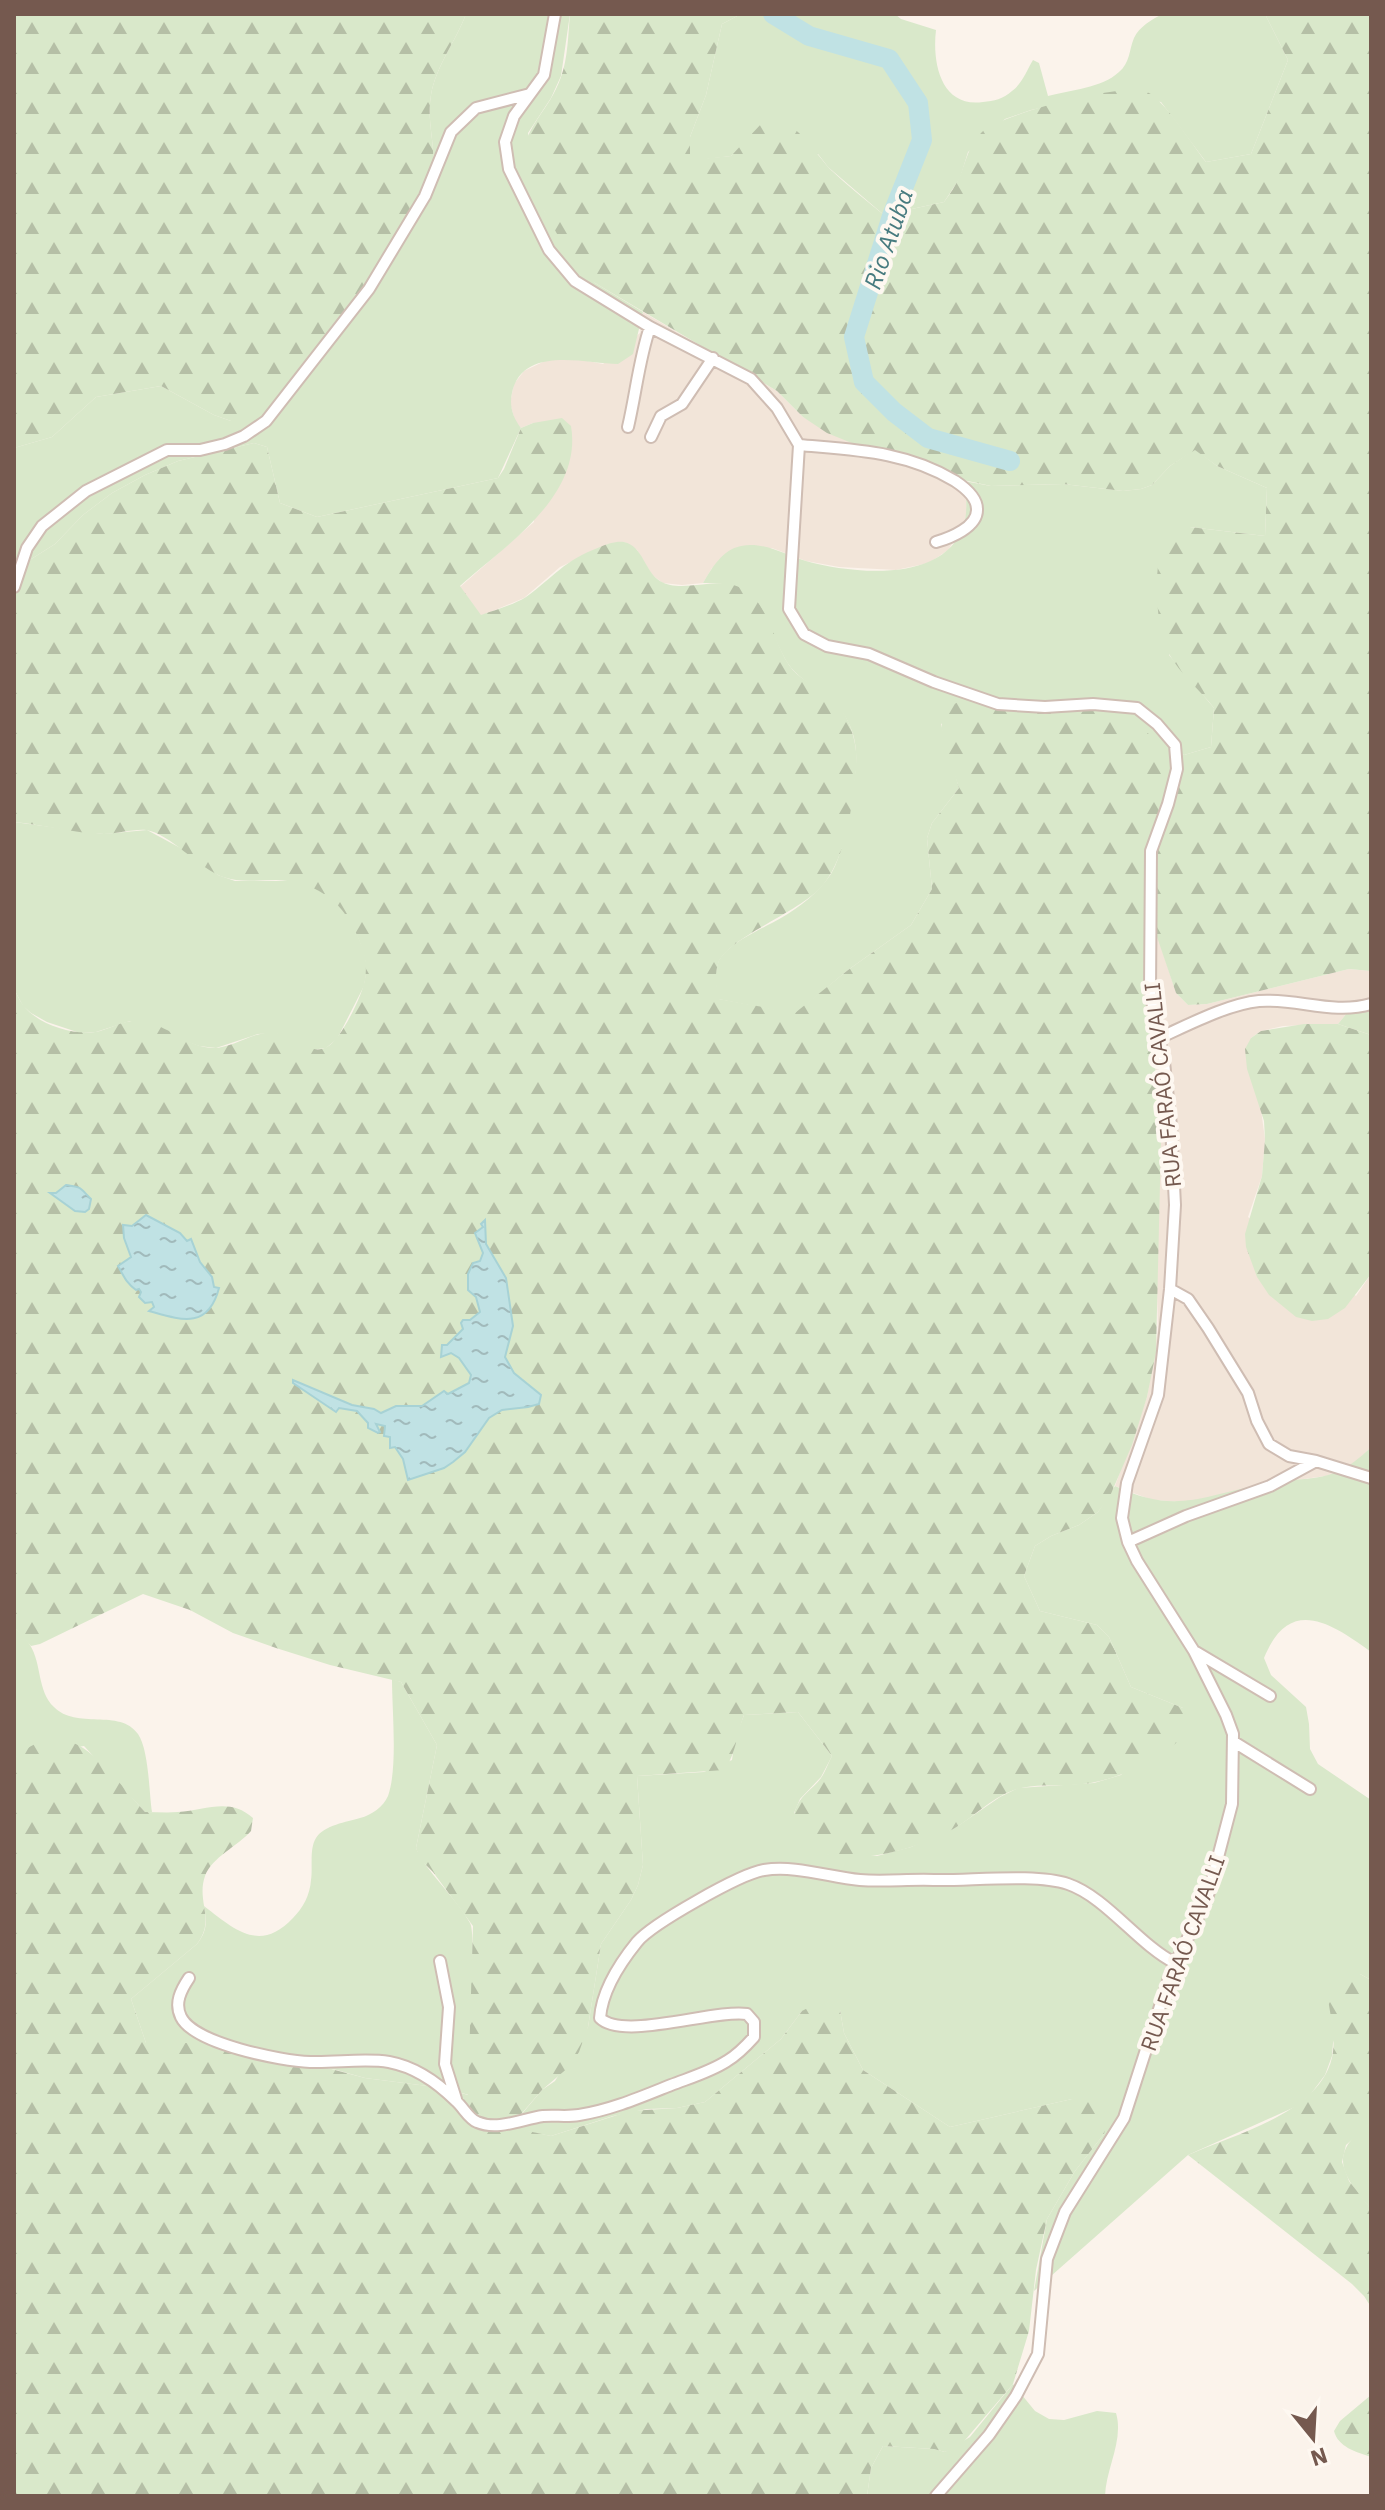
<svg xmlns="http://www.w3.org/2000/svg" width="1385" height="2510" font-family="'IBM Plex Sans',sans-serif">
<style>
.residential{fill:#f2e5d9}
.grass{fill:#d9e8ca}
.forest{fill:url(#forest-firs)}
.water{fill:url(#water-ripples);stroke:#a7d2d5;stroke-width:2}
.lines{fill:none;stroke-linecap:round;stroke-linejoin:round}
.river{stroke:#c0e2e4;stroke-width:20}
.street-casing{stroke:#cfbdb3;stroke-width:14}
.street{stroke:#fff;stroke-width:10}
.labels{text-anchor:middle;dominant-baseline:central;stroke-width:8;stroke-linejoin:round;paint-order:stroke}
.street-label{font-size:22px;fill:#75594f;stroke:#fef8f1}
.water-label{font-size:24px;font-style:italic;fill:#477b7f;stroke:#fef8f1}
</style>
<defs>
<pattern id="forest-firs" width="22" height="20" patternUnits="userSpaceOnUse" patternTransform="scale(2)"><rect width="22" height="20" fill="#d9e8ca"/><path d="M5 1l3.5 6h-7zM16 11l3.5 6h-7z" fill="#b5bfa6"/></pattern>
<pattern id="water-ripples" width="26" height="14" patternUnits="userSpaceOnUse" patternTransform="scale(2)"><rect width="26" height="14" fill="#c0e2e4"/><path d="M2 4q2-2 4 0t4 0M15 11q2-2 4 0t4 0" fill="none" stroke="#a1babb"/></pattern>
</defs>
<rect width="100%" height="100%" fill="#fbf3eb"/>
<path class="residential" d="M643 312 777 391 803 417 904 466 964 481 967 510 964 527 948 550 929 563 896 570 839 567 806 561 772 548 712 568 703 583 682 585 663 583 652 575 637 550 624 542 609 544 560 567 524 598 481 616 460 587 534 522 533 423 521 428 515 421 510 403 514 384 524 371 547 360 577 359 603 364 640 333Z
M1153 922 1176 993 1188 1005 1207 1004 1349 969 1371 971V999L1347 1013 1338 1024 1283 1026 1261 1031 1251 1038 1265 1139 1262 1176 1248 1217 1356 1296 1371 1274V1447L1354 1464 1326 1476 1258 1485 1209 1499 1184 1502 1152 1500 1115 1486 1147 1397 1158 1329 1156 1255 1161 1141 1153 1037Z"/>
<path class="grass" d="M466 14H570L561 76 551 98 528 133 544 210 561 236 595 283 643 312 633 354 618 364C584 363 522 345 512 393 509 406 513 418 521 428L498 478 317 517 280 503 267 447 254 443 178 461 145 475 112 493 83 515 55 544 14 570V448L52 437 96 397 161 386 214 415 231 421 301 383 425 194C443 155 425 132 431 95 436 66 456 41 466 14Z
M741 14H895L901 19 936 30C932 63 941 108 983 102 994 101 1003 99 1012 91 1022 84 1027 70 1033 60L1039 63 1048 96C1070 90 1102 88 1119 72 1130 63 1129 50 1134 38 1139 27 1152 19 1163 14H1265L1288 60 1251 154 1206 162 1161 102 1107 93 1031 110 1005 119 968 152 960 178 944 202 884 215 828 167 818 154 745 143 731 156 690 161V137L706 95 722 24Z
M1195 449 1217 466 1267 488 1265 536 1190 527 1169 655 1214 708 1211 747 1184 755 1104 711 1019 697 1000 695 941 724 959 788 932 823 927 838 932 889 911 925 848 970 795 1014 718 999C716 987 714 975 718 963 725 944 764 928 781 918 800 907 819 892 831 874 843 853 846 827 850 804 855 777 861 751 850 726 836 690 800 688 784 657 762 615 763 581 703 583 712 568 722 550 741 546 764 541 785 555 806 561 853 574 946 584 964 524 968 510 966 495 964 481L991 486 1063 484 1123 491 1141 489 1152 485 1170 466Z
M14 822 103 834 147 830 186 851 218 875 235 881H296L312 886 333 899 351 920 364 951 367 968 364 986 337 1039 326 1048 311 1050 276 1033 258 1034 216 1048 199 1046 130 1021 96 1032 80 1033 47 1022 31 1013 23 1006 14 989Z
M1371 999V1035L1338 1024 1347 1013Z
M1371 1447V1652C1330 1622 1289 1596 1264 1658L1271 1675 1306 1707 1309 1724 1310 1749 1318 1764 1371 1800V1980L1360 1974 1333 2043 1332 2056 1325 2075 1310 2095 1297 2106 1188 2155 1034 2291 1047 2219 1075 2171 1104 2134 1072 2099 950 2127 863 2070 844 2033 840 2010 802 2011 781 2039 705 2102 677 2108 647 2109 613 2116 551 2136 510 2128 542 2090 555 2081 588 2027 601 1944 631 1900 638 1885 643 1865 637 1776 704 1772 732 1760 735 1739 744 1715 798 1712 832 1756 821 1777 800 1799 794 1813 827 1854 877 1856 911 1847 955 1828 1000 1797 1018 1788 1094 1783 1121 1775 1183 1708 1131 1687 1109 1637 1097 1625 1040 1611 1024 1576 1035 1546 1051 1536 1079 1525 1098 1512 1115 1486C1174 1514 1200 1497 1258 1485 1309 1474 1330 1488 1371 1447Z
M14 1627C19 1632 26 1638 30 1645 42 1664 37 1691 54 1707 76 1730 120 1708 138 1734 149 1750 149 1793 152 1812H145L84 1746 16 1757 14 1759Z
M392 1679 401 1682 437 1745 416 1848C426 1872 456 1897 470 1923 477 1934 469 2071 469 2095L443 2088 365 2078 333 2069 208 2043H146L131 1999 197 1944C207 1931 207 1923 204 1906 235 1930 260 1953 293 1918 303 1908 310 1895 311 1880 313 1868 309 1849 316 1838 324 1825 347 1822 360 1818 372 1815 383 1807 388 1796 398 1768 392 1710 392 1679Z
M1371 2123V2209C1341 2174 1327 2153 1371 2123Z
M1013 2384 1035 2411 1049 2419 1064 2420 1097 2411 1116 2413C1124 2440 1106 2468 1105 2496H867L871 2468 883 2446 934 2449 945 2452 970 2437Z"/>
<path class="forest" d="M14 14H466C456 41 436 66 431 95 425 132 443 155 425 194L301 383 278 411 252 422 231 421 214 415 161 386 96 397 52 437 14 448Z
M570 14H741L722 24 706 95 690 137V160L731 156 762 123C792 110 814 153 831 170 848 186 866 200 884 215L944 202C950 194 956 185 960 176 966 161 969 144 982 132 1001 114 1123 82 1147 92 1164 99 1193 146 1206 162L1251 154 1288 60 1265 14H1371V971L1349 969 1207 1004 1188 1005 1176 993 1153 925V1037L1161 1141 1156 1352 1147 1397 1132 1445 1110 1496 1098 1512 1079 1525 1051 1536 1035 1546 1024 1576 1040 1611 1097 1625 1109 1637 1131 1687 1183 1708 1192 1718 1190 1730C1162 1760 1113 1784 1071 1785 1054 1786 1034 1784 1017 1789 994 1796 976 1815 955 1828 921 1848 840 1874 805 1843 796 1835 791 1822 795 1811 799 1796 813 1789 821 1778 826 1771 828 1763 832 1756L798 1712 744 1715C737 1733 736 1755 724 1770L637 1776 643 1865 638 1885 631 1900 601 1944 588 2027 579 2052 570 2066 542 2090 510 2127 551 2136 630 2111 677 2108 705 2102 781 2039 802 2011 817 2003 834 2002 840 2010 844 2033 863 2070 950 2127 1072 2099C1090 2101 1099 2104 1107 2120L1104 2134 1075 2171 1047 2219 1036 2270 1029 2331 1013 2384 960 2446 945 2452 934 2449 883 2446 871 2468 867 2496H14V1759C71 1705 108 1773 145 1812 156 1812 167 1813 178 1812 206 1810 230 1797 253 1818L251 1831C238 1846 212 1857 205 1876 196 1902 216 1919 197 1944L131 1999 146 2043H208L305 2062 365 2078 443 2088 468 2095 473 1926 433 1872 420 1859 416 1848 437 1745 401 1682 330 1665 276 1648 233 1633 190 1610 143 1594 40 1644 31 1646 14 1627V989C17 994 19 1000 23 1005 38 1025 76 1037 100 1031 113 1027 127 1019 141 1021 167 1024 186 1047 213 1048 235 1048 255 1029 277 1033 294 1037 310 1056 327 1047 341 1040 363 994 365 979 368 962 363 949 356 933 341 899 313 881 276 880 258 880 240 883 223 877 200 869 169 833 146 830 133 829 117 834 104 834 73 833 44 825 14 822V570L55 544 83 515 112 493 145 475 178 461 254 443 267 447 280 503 317 517 498 478 504 469 521 428 533 423 562 418 571 426C583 496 505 546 460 586L481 615C495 610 513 605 526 597 555 576 563 561 600 547 607 544 616 541 624 542 643 546 645 572 660 581 683 595 717 574 743 589 771 606 772 640 789 665 798 679 814 684 827 694 849 711 859 743 856 770 852 806 847 855 823 885 801 912 726 938 718 964 714 976 717 987 719 999L795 1013 848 970 911 925 932 889 927 838 932 823 959 788C954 772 940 738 942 722 947 676 1073 701 1102 710 1132 720 1157 741 1184 755L1211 747 1214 708C1200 690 1181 675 1169 654 1156 630 1152 568 1164 543 1167 538 1173 533 1177 528L1190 527 1265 536 1267 488 1217 466 1195 450 1170 466 1152 485 1141 489 1123 491 1063 484 991 486 921 471 827 433 803 417 777 391 595 283 575 266 528 182C512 131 546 120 561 77 568 58 568 35 570 14Z
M1304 1024H1338L1371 1035V1274L1345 1308 1328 1319 1312 1321 1296 1317 1269 1295 1257 1277 1246 1247 1245 1234 1262 1176 1265 1139 1264 1121 1247 1069 1245 1049 1251 1038 1261 1031Z
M1344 1972 1360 1974 1371 1980V2123L1346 2145 1342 2162 1349 2181 1371 2209V2307L1364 2296 1352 2284 1188 2155C1235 2134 1325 2112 1333 2052 1336 2030 1327 2006 1327 1984L1330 1978Z
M1371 2395V2457C1356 2452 1338 2447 1334 2431L1340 2421Z"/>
<path class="water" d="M66 1185C83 1188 78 1186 91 1199L89 1209 85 1212 75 1211 50 1193H56Z
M146 1215 180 1233 187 1241 191 1239 200 1262 212 1277 214 1287 219 1288C208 1330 181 1320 149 1311L154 1307 152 1302 145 1303 139 1297 141 1292 139 1289 136 1290C126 1283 124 1276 118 1266L131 1257 124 1238 123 1225 132 1226Z
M485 1220 486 1244 506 1278 513 1326 505 1357 514 1373 541 1395 539 1404 528 1407 502 1410 489 1418 465 1452 453 1462 444 1468 408 1480 403 1459 395 1447 390 1448V1437L384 1436 385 1426 376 1424 380 1432 378 1433 368 1428V1423L357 1411 339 1408 336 1412 293 1383V1380L352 1405 374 1409 381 1413 396 1406H422L444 1391 448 1394 469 1383 471 1375 459 1358 451 1353 441 1357 442 1345H447L463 1329 461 1323 463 1320H470L480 1312 476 1297 468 1290V1274L473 1263 480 1261 483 1253 475 1233 483 1227 481 1224Z"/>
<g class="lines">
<path class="river" d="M773 14 809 36 889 59 918 103 922 140 892 216 854 337 864 382 894 412 928 438 1010 461"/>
<defs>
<path id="street" d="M555 14 544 75 514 116 505 142 509 169 549 250 575 281 650 327 751 379 777 408 799 445 789 609 804 634 827 646 869 654 934 682 998 704 1045 707 1093 704 1137 708 1157 724 1175 745 1177 769 1168 804 1151 851 1150 991 1164 1062 1171 1126 1175 1205 1170 1289 1158 1395 1127 1483 1122 1518 1128 1542 1137 1561 1194 1651 1226 1715 1233 1734 1232 1804 1207 1899 1171 1972 1124 2118 1065 2212 1047 2259 1038 2354 1016 2396 989 2435 936 2496
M628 427C636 393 639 359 650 327
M651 437 661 416 682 404 713 358
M799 445C854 450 906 451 955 481 964 487 977 497 977 509 978 527 950 538 936 542
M14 587 27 548 42 526 86 491 167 450H200L225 444 244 436 266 421 369 289 425 196 451 132 476 108 530 94
M1159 1038C1188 1025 1228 1004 1259 1001 1297 998 1333 1015 1371 1004
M1170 1289 1188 1299 1208 1328 1248 1393 1257 1421 1269 1444 1289 1456 1316 1461 1371 1478
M1128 1542 1186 1516 1270 1486 1316 1461
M1196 1652 1270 1696
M1234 1742 1310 1789
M440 1961 449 2007 445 2064 456 2099
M189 1978C181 1990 174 2003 181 2017 194 2044 282 2061 310 2062 336 2063 364 2058 389 2062 416 2067 437 2082 456 2101 463 2107 469 2119 477 2122 498 2131 522 2119 543 2116 555 2115 567 2117 579 2115 611 2110 641 2097 671 2085 689 2078 710 2072 727 2061 737 2055 746 2046 754 2037V2022L747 2014C714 2009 623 2041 600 2018 602 1991 620 1963 637 1942 652 1924 740 1874 764 1870 795 1865 829 1877 860 1880 884 1882 909 1879 934 1880 969 1881 1036 1873 1068 1884 1106 1897 1139 1945 1175 1963"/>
</defs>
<use href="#street" class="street-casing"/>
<use href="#street" class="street"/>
</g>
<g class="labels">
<g class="street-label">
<text transform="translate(1162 1085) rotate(-96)">RUA FARAÓ CAVALLI</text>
<text transform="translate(1182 1953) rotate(-70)">RUA FARAÓ CAVALLI</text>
</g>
<g class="water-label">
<text transform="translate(888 239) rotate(-71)">Rio Atuba</text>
</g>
</g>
<rect width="1385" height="2510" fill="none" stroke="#75594f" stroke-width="32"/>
<g transform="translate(1313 2438) rotate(162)" stroke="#fef8f1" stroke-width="6" paint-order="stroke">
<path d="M0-6L14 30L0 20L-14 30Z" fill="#75594f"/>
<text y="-12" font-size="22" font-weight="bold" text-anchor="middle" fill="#75594f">N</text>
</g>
</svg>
